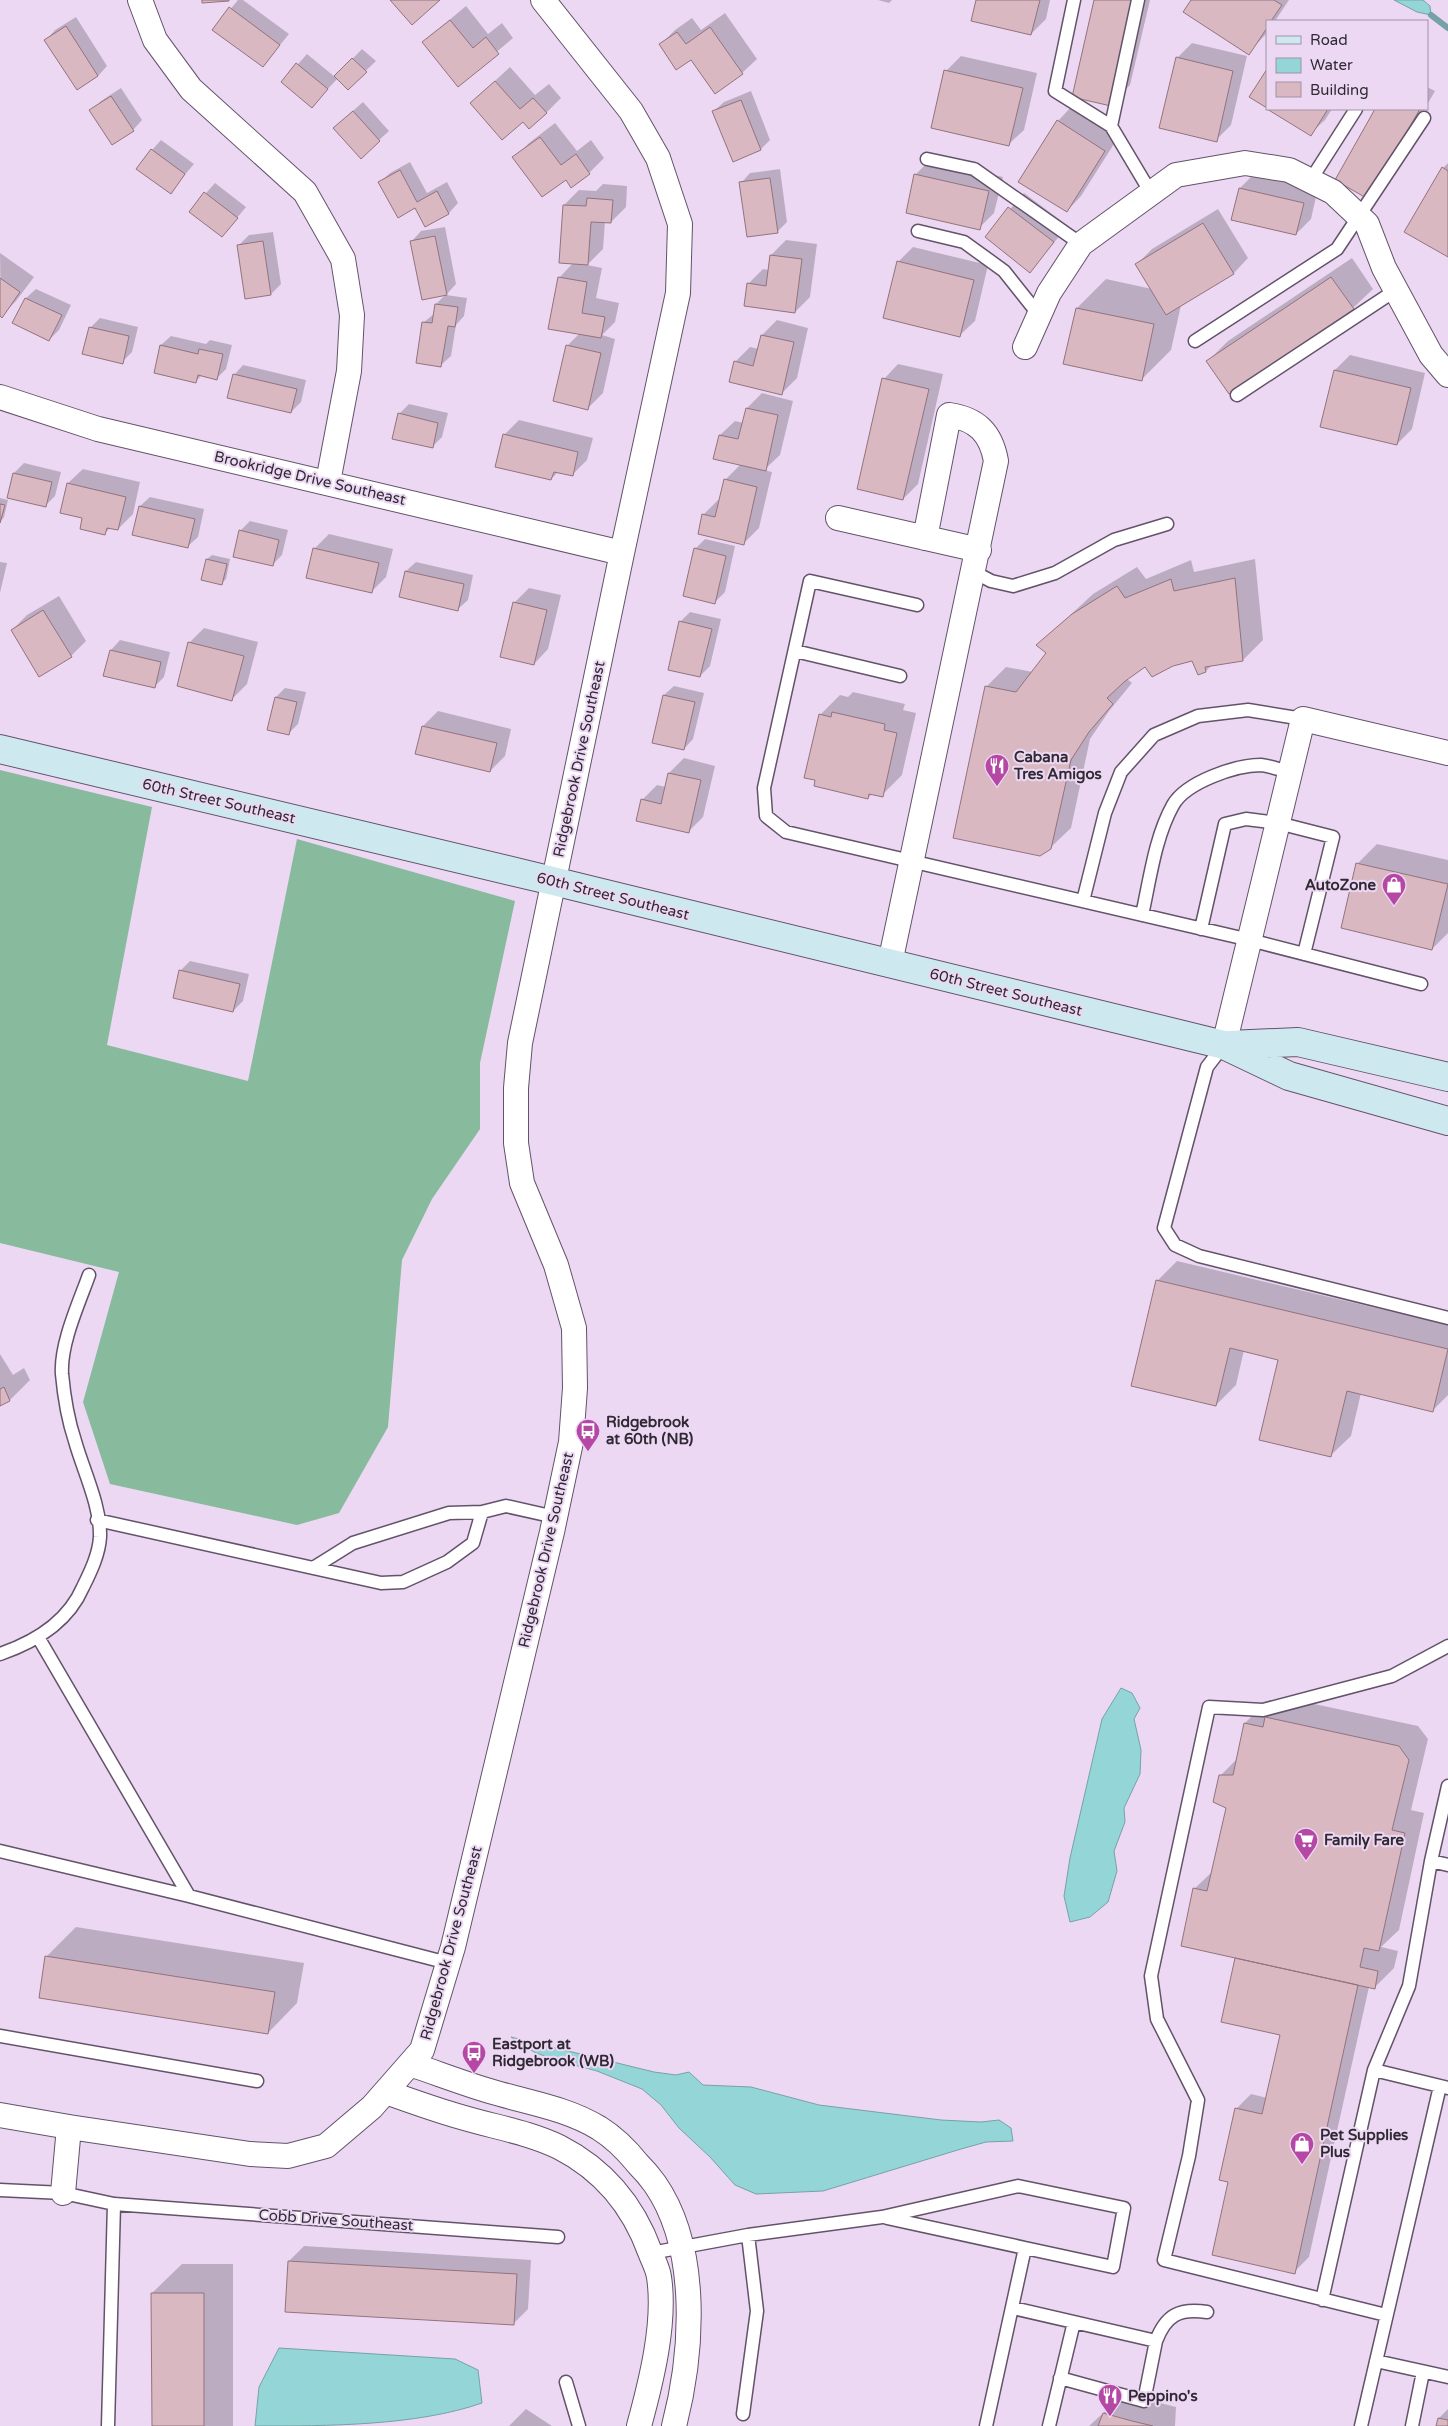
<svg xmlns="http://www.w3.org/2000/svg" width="1448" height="2426" font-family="'Varela Round',sans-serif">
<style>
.forest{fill:#88ba9e}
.water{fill:#94d6d8;stroke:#76a2a6}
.shadow{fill:#0003}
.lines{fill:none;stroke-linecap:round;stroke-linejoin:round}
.stream{stroke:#76a2a6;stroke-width:6}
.building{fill:#dab8c2;stroke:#92737d}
.lane-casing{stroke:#635369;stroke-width:15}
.street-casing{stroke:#635369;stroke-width:26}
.secondary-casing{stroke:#635369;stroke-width:30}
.lane{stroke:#fff;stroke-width:12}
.street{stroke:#fff;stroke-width:24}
.secondary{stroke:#cee8f0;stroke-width:28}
.labels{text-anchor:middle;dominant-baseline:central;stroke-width:4;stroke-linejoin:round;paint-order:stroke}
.street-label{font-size:15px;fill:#302933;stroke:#ecd8f3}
.poi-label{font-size:15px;font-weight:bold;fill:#302933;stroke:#ecd8f3;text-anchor:start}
</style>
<rect width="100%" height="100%" fill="#ecd8f3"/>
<path class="forest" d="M0 770 152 807 107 1045 248 1081 297 839 515 901 480 1063V1129L432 1199 402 1260 388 1427 339 1513 297 1525 110 1484 83 1402 119 1272 0 1243Z"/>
<path class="water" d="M1394 0H1423L1430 6 1431 15 1417 12Z
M1121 1688 1132 1693 1140 1708 1134 1719 1141 1750 1140 1774 1124 1808 1125 1822 1114 1851 1117 1871 1108 1902 1090 1917 1070 1922 1064 1896 1070 1858 1102 1719Z
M511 2037 654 2072 676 2075 689 2072 703 2085 751 2087 819 2105 941 2120 981 2122 999 2120 1011 2128 1013 2141 986 2142 961 2149 823 2191 756 2194 735 2185 710 2157 679 2128 661 2105 642 2089 597 2071 552 2059 534 2052Z
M279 2348 455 2359 478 2370 482 2403C416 2426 327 2426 255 2426L259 2387Z"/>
<path class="shadow" d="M238 0H243L289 34 263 66 214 29Z
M878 0H892L889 3Z
M977 0H1050L1046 19 1031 34Z
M1095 0H1150L1130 85 1111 104Z
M1193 0H1289L1275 21H1267V33L1248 53Z
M466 6 488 34 502 23 513 38 458 85 423 42Z
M725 13 757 59 742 73 691 58 660 45 675 30 692 18 701 30Z
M76 17 107 66 98 76 46 40 55 30Z
M1192 43 1247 56 1231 125 1216 140 1177 58Z
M362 49 376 61 348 88 338 78 312 106 282 82 307 54 335 77Z
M961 56 1037 73 1024 130 1009 144 946 71Z
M510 67 535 95 549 84 561 98 546 113 471 103Z
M1427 87 1435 91 1427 105Z
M121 88 142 120 133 130 91 111 101 101Z
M751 91 770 140 761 149 714 111 724 102Z
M363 102 389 131 379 140 345 118Z
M1072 106 1119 136 1081 196 1067 211 1058 121Z
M1270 109H1332L1325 120 1310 134Z
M1377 109H1425L1382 182 1336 180Z
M555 123 577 151 591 140 604 158 589 173 566 178 514 158 529 143Z
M161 140 194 164 170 192 152 150Z
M930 160 1003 177 994 213 979 228 915 175Z
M410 162 427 193 447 182 458 203 449 213 426 225 416 207 380 182 390 173Z
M1448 163V256L1443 168Z
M780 169 787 222 777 232 741 183 750 173Z
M1255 173 1318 188 1311 219 1296 234 1240 188Z
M215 183 246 207 222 236 190 211Z
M603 184 627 186 626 207 611 222 605 221 603 249 587 265 602 268 596 298 619 303 615 322 602 335 615 339 603 393 588 408 567 346 580 333 559 278 573 263 564 205 579 190 596 191Z
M1024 193 1068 226 1030 271 986 237Z
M1218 209 1248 258 1234 273 1181 305 1171 350 1141 380 1077 308 1106 279 1152 289 1137 264 1152 249Z
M445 227 456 284 446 295 467 298 464 316 456 325 451 356 441 365 424 322 435 313 436 304 446 294 412 241 421 231Z
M273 232 281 284 271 294 239 245 249 235Z
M786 240 817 244 810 297 795 312 748 284 763 269 769 270 771 255Z
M913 247 988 265 975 321 960 335 898 262Z
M0 253 34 277 16 301 1 316Z
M1352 258 1373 289 1353 308 1208 361 1228 341Z
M36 289 71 305 59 330 49 340 14 323 26 298Z
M100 318 138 327 132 352 122 362 90 328Z
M777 320 808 328 797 378 782 393 735 362 750 347 759 349 762 335Z
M171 336 206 344 210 340 232 345 226 369 217 378 202 375 196 381 161 345Z
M1350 355 1425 373 1412 429 1397 444 1335 370Z
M898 364 943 374 918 484 903 499 884 379Z
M243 365 306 380 301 402 291 412 234 375Z
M762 393 793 401 780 455 764 470 772 472 759 528 744 543 703 515 718 500 721 501 725 480 741 464 720 435 735 421 743 423 747 408Z
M409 404 448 413 442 437 432 447 399 414Z
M519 420 593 438 587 460 572 475 558 472 551 479 504 435Z
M24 463 61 472 55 496 45 506 9 497 14 473Z
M83 469 140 482 133 514 118 529 111 527 105 533 84 517 68 483Z
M150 497 204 509 198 537 188 546 140 506Z
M0 498 8 500 4 517 0 522Z
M250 521 288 530 282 555 272 565 240 531Z
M329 534 393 549 386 577 371 592 314 549Z
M705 539 735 546 725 592 715 602 695 549Z
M212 555 230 559 226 579 221 584 207 559Z
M1255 559 1263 640 1243 660 1212 665 1206 671 1193 659 1146 666 1127 679 1132 683 1109 711 1090 739 1071 828 1050 848 986 687 1006 667 1033 672 1048 653 1038 645 1093 594 1137 567 1146 579 1191 560 1194 572Z
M0 562 7 563 0 593Z
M416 562 473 575 468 600 458 609 406 571Z
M529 588 561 595 548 649 534 664 514 603Z
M59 596 86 641 71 656 40 675 12 630 27 615Z
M690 612 721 619 710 666 700 676 680 622Z
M204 628 258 642 247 684 232 699 189 643Z
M120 640 170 652 164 677 154 687 111 650Z
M674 686 704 693 693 739 684 749 664 695Z
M285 688 306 692 298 724 289 733 276 697Z
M853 692 905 704 903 710 916 713 902 775 882 795 873 793 868 798 817 779 820 715 840 695 848 697Z
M438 711 511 729 505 756 490 771 416 753 423 726Z
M684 758 715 766 703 817 688 832 642 800 657 785 666 787 669 773Z
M1377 844 1448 860V933L1432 949 1357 864Z
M190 961 249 974 243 1001 233 1011 180 971Z
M1177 1261 1448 1325V1395L1433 1410 1361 1393 1351 1436 1331 1455 1279 1359 1244 1350 1236 1385 1216 1405 1157 1281Z
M0 1354 13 1375 24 1368 30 1380 10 1400 0 1404Z
M1286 1698 1418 1726 1428 1739 1411 1810 1424 1813 1399 1930 1381 1947 1398 1951 1394 1968 1374 1988 1369 1987 1309 2257 1294 2272 1230 2181 1236 2109 1251 2094 1267 2098 1281 2034 1236 1959 1238 1957 1194 1889 1213 1871 1228 1807 1220 1776 1238 1758 1245 1723 1265 1703Z
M76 1927 304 1963 297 2003 268 2033 47 1956Z
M304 2246 531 2260 528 2309 513 2324 289 2261Z
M182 2264H233V2426H153L152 2293Z
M1124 2394 1176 2407 1175 2426H1089Z
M526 2409 552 2426H509Z
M1448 2409V2426H1437L1439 2418Z"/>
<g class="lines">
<path class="stream" d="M1431 15 1448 28"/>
</g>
<path class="building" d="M202 0H229V1L202 3Z
M390 0H440L412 25Z
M976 0H1040L1031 35 971 21Z
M1094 0H1135L1111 106 1072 97Z
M1191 0H1274L1282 5 1271 21H1267V28L1249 55 1183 12Z
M229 7 280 45 263 67 212 30Z
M450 20 473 48 486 37 499 54 458 87 422 42Z
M66 26 98 76 77 90 44 40Z
M710 27 743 74 715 94 691 60 676 70 659 44 677 32 686 44Z
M1176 57 1233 71 1217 142 1159 128Z
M352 58 367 72 348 90 334 76Z
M296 63 328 89 312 108 281 82Z
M1267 69V108L1249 97Z
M944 70 1023 88 1009 146 931 128Z
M495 81 520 109 533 98 547 113 529 129 523 122 502 140 470 103Z
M111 96 134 131 112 145 89 110Z
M741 100 761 150 733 162 712 111Z
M1267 109H1328L1311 136Z
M1375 109H1420L1368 199 1335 180Z
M353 111 380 141 361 159 333 128Z
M1057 120 1105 151 1067 212 1018 182Z
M540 137 561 165 576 154 590 174 571 188 566 180 542 197 512 157Z
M151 149 185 174 171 194 136 169Z
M1442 167 1448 171V257L1404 232Z
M400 170 417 202 437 191 449 214 425 227 415 208 398 218 378 182Z
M914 174 989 191 980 230 906 213Z
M770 178 778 233 747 237 739 182Z
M1239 188 1304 203 1296 235 1231 220Z
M204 192 238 218 222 237 189 212Z
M587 198 613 200 611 223 591 222 588 265 559 263 563 205 586 206Z
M1008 207 1054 242 1030 273 985 237Z
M1203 223 1234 274 1166 315 1135 264Z
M435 236 447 295 422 300 410 241Z
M263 241 271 295 245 299 237 245Z
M770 255 802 259 795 313 744 306 747 283 766 286Z
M897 261 974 280 960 337 883 318Z
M558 277 587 282 582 313 605 317 601 338 548 329Z
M1331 277 1354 309 1229 394 1206 361Z
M0 278 20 292 2 318 0 316Z
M25 298 62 315 49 341 12 323Z
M435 304 458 307 455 327 448 326 441 367 416 363 422 322 432 323Z
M1076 308 1154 324 1142 381 1063 364Z
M89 327 129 336 123 364 82 354Z
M761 335 794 342 782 395 729 382 734 361 753 366Z
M160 345 198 354 199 349 223 354 217 380 198 375 196 383 154 373Z
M566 345 601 353 588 410 553 401Z
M1334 370 1411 388 1397 445 1320 427Z
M233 374 297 389 291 413 227 398Z
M882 378 929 389 903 500 857 489Z
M746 408 778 415 766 471 713 459 719 435 738 439Z
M398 413 438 423 433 448 392 439Z
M503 434 578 452 573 476 554 472 551 480 495 467Z
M13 473 52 482 46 507 7 498Z
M724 479 757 487 744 545 698 534 702 514 715 517Z
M67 483 126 497 118 530 107 528 105 535 80 529 82 518 60 513Z
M0 504 5 505 0 523Z
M139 506 195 519 188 548 132 535Z
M239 530 279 540 273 566 233 557Z
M313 548 379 563 372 593 306 578Z
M694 548 726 556 715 604 683 596Z
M206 559 227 564 222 585 201 580Z
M405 571 464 584 458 611 399 597Z
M1235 578 1243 661 1205 667 1206 672 1198 675 1192 661 1173 666 1152 677 1145 667 1124 682 1107 698 1113 704 1089 732 1071 760 1051 849 1040 856 953 838 985 686 1016 692 1046 653 1036 645 1072 614 1117 586 1125 598 1171 579 1174 591Z
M513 602 547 610 534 665 500 657Z
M43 610 72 657 39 677 11 630Z
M679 621 712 629 700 677 668 670Z
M188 642 244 656 232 701 177 686Z
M110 650 161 662 155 688 103 676Z
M663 695 695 702 684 750 652 743Z
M275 697 297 702 289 735 267 730Z
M832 712 885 724 884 730 897 733 883 797 869 794 868 799 814 786 815 780 804 778 819 714 831 717Z
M422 726 497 743 490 772 415 754Z
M668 773 701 780 689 833 636 821 641 799 661 804Z
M1356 863 1448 884 1432 950 1341 928Z
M179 970 240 984 233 1012 173 998Z
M1156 1280 1448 1349 1433 1412 1347 1391 1331 1457 1259 1440 1278 1360 1230 1348 1216 1406 1131 1386Z
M4 1387 10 1401 0 1406V1389Z
M1265 1717 1399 1746 1409 1760 1392 1830 1405 1833 1379 1951 1364 1948 1360 1967 1378 1971 1375 1989 1181 1946 1193 1888 1207 1891 1226 1808 1213 1802 1219 1775H1233L1244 1723 1263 1727Z
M45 1956 275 1992 268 2034 39 1998Z
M1235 1958 1358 1985 1295 2274 1212 2255 1228 2182 1219 2180 1235 2108 1262 2114 1280 2035 1221 2022Z
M288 2261 517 2274 514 2325 285 2312Z
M151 2293H204V2426H152Z
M1103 2413 1132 2421 1153 2426H1098Z
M1438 2418 1448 2420V2426H1436Z"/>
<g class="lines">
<defs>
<path id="lane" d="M1074 0 1055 91 1111 126
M1138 0 1111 126 1151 193
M927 159 974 169 1081 244
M1310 181 1356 109
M918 231 964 242 1004 271 1039 315
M1195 341 1337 249 1424 118
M1237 395 1396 290
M974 572 991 581 1013 586 1055 573 1114 540 1167 524
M917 605 810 581 764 788 766 816 786 832 1250 940 1421 984
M795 651 900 676
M1083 901 1105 813 1121 772 1154 735 1198 716 1248 710 1303 719
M1142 915C1150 879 1155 837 1173 805 1186 782 1236 765 1261 765 1270 766 1281 770 1290 772
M1201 929 1225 824 1246 819 1278 823 1333 837 1304 954
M1224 1045 1207 1067 1164 1228 1175 1245 1199 1256 1448 1318
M97 1520 381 1583 403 1582 447 1562 473 1543 482 1512
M313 1568 353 1543 449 1513 482 1512 506 1506 555 1517
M38 1637 189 1896 448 1963
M0 1654C35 1642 68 1622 83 1587 91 1571 99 1554 100 1537 101 1506 83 1470 75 1441 68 1420 64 1396 62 1374 60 1344 79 1303 89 1275
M0 1851 189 1896
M1431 1861 1448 1865
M0 2036 257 2081
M1374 2070 1448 2088
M0 2190 63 2193 114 2204 558 2237
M887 2218 1025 2248
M651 2253 748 2235 882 2217 1018 2186 1124 2208 1113 2267 1025 2248 986 2426
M1322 2300 1374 2070 1409 1986 1431 1861 1448 1786
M1013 2308 1156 2341C1166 2315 1179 2308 1207 2312
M1386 2315 1164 2260 1189 2156 1198 2100 1157 2019 1151 1976 1209 1707 1263 1710 1392 1676 1448 1646
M1376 2361 1448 2377
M1060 2378 1144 2401 1156 2341
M566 2382 579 2426
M743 2414 757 2311 748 2235
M108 2426 114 2204
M1049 2426 1074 2322
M1361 2426 1440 2086
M1412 2426 1423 2372"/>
<path id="street" d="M140 0 155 40 191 89 305 192 343 259 352 315 349 371 328 482
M1025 347 1049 293 1081 244 1176 175 1245 163 1289 170 1333 192 1367 224 1384 268 1431 355 1448 375
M0 397 98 429 622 553
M838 518 979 550
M890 963 996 461C991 433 977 419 949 415L925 538
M1224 1045 1303 719 1448 753
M410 2064C440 2074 470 2086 500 2094 535 2104 567 2109 599 2128 615 2138 626 2149 638 2164 644 2170 650 2177 655 2184 700 2249 693 2353 674 2426
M386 2092C411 2101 436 2110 461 2117 494 2127 528 2132 559 2147 604 2170 633 2205 650 2252 653 2260 658 2269 659 2277 666 2323 651 2382 639 2426
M0 2115 69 2127 250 2154 288 2156 326 2146 372 2107 422 2050 453 1947 552 1532 571 1442 575 1388 574 1328 556 1265 522 1183 516 1143V1088L520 1043 622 553 678 293 680 224 658 158 631 111 543 0
M63 2193 69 2127"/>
<path id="secondary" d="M0 749 553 881 1224 1045 1289 1076 1448 1121
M1229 1045 1298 1042 1448 1077"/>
</defs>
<use href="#lane" class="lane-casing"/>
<use href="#street" class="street-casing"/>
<use href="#secondary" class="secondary-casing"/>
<use href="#lane" class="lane"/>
<use href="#street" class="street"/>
<use href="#secondary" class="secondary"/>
</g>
<defs>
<symbol id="restaurant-pin" viewBox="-11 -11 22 30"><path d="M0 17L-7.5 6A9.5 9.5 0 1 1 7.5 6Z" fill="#b547a5" stroke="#ecd8f3"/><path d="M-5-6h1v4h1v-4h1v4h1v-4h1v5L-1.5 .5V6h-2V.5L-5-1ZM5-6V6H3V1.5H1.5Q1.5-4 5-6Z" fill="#fff"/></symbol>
<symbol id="shop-pin" viewBox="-11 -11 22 30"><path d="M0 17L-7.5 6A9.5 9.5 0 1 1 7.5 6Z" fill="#b547a5" stroke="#ecd8f3"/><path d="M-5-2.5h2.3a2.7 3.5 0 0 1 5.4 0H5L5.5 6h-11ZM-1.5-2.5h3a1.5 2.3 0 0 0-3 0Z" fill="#fff"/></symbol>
<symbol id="bus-pin" viewBox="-11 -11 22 30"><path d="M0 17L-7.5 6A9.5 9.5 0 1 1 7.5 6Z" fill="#b547a5" stroke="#ecd8f3"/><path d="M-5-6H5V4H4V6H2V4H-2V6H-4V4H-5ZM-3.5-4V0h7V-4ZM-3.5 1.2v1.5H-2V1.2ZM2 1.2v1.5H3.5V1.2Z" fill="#fff"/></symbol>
<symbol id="supermarket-pin" viewBox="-11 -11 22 30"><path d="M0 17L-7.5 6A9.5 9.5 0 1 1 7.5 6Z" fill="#b547a5" stroke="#ecd8f3"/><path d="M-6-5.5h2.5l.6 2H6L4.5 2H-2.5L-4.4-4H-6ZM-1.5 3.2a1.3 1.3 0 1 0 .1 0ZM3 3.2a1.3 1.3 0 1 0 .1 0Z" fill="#fff"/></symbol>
</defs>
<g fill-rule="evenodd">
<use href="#restaurant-pin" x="983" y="752" width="28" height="38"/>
<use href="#shop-pin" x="1380" y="871" width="28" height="38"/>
<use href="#bus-pin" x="574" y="1417" width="28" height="38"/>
<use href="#supermarket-pin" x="1292" y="1826" width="28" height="38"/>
<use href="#bus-pin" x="460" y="2039" width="28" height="38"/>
<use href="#shop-pin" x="1288" y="2130" width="28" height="38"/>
<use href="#restaurant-pin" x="1096" y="2382" width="28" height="38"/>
</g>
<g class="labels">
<g class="street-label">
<text transform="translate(310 478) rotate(13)">Brookridge Drive Southeast</text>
<text transform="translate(579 759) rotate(-78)">Ridgebrook Drive Southeast</text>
<text transform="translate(219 801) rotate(13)">60th Street Southeast</text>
<text transform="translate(613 896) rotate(14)">60th Street Southeast</text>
<text transform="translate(1006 992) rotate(14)">60th Street Southeast</text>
<text transform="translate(546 1550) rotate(-77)">Ridgebrook Drive Southeast</text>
<text transform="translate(451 1943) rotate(-75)">Ridgebrook Drive Southeast</text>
<text transform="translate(336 2220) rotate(4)">Cobb Drive Southeast</text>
</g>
<g class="poi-label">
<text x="1014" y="757">Cabana<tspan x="1014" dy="17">Tres Amigos</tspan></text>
<text x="1376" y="885" text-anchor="end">AutoZone</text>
<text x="606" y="1422">Ridgebrook<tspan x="606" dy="17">at 60th (NB)</tspan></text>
<text x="1324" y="1840">Family Fare</text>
<text x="492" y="2044">Eastport at<tspan x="492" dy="17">Ridgebrook (WB)</tspan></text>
<text x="1320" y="2135">Pet Supplies<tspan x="1320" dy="17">Plus</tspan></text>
<text x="1128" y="2396">Peppino's</text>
</g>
</g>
<rect x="1266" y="20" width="162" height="90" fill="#ecd8f3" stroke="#a192a6"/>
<rect x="1276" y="36" width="25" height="8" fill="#cee8f0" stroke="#a192a6"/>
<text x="1310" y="45" font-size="15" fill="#302933">Road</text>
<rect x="1276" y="58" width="25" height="15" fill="#94d6d8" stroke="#a192a6"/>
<text x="1310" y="70" font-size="15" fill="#302933">Water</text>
<rect x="1276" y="82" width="25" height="15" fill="#dab8c2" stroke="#a192a6"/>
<text x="1310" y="95" font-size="15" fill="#302933">Building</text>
</svg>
